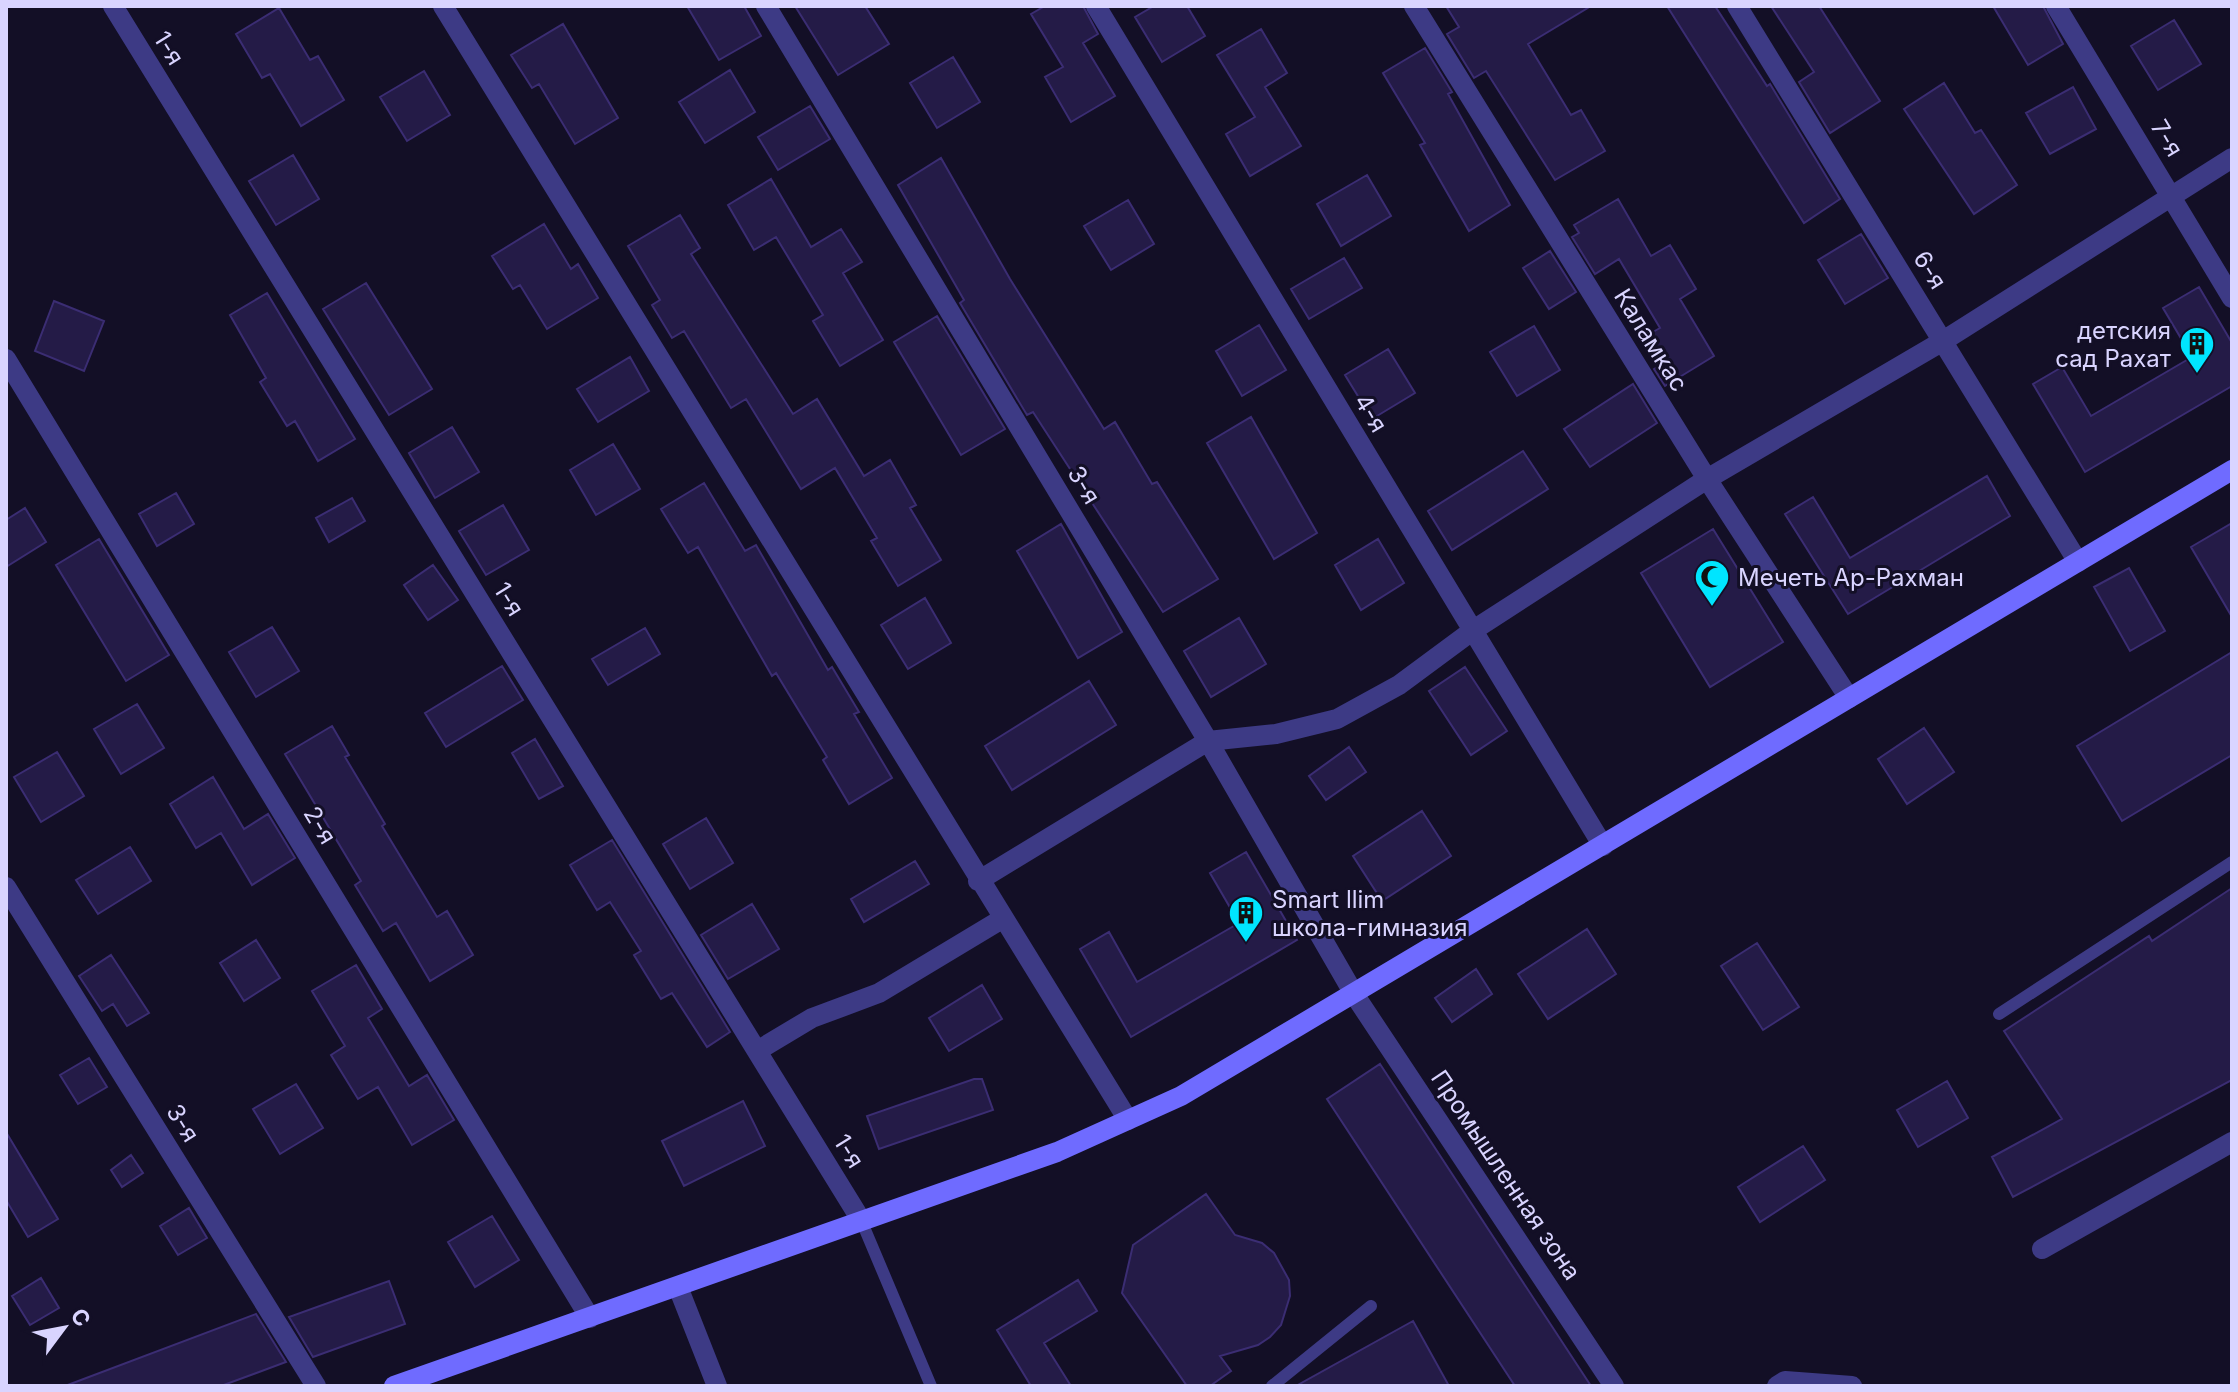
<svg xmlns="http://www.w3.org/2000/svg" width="2238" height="1392" font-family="Inter,sans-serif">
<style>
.building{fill:#241b47;stroke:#3b2d73;stroke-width:2}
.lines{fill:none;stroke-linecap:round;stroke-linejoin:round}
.lane{stroke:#3d3a85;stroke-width:12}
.street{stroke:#3d3a85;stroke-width:20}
.secondary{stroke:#6f6bff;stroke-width:20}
.labels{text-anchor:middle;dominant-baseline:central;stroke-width:6;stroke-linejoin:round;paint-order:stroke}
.street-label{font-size:24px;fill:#d9d4ff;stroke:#130f26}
.poi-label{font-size:24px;fill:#d9d4ff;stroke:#130f26;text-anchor:start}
</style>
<rect width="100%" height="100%" fill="#130f26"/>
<path class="building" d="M687 6H744L761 36 719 60Z
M795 6H865L889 44 838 75Z
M1045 6H1083L1098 34 1083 43 1115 96 1071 122 1045 77 1063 67 1031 14Z
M1154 6H1187L1205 36 1162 62 1135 17Z
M1446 6H1591L1528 44 1571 115 1581 110 1605 151 1555 180 1486 71 1474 78 1447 34 1459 27Z
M1667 6H1715L1767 86 1770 84 1840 199 1804 223Z
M1771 6H1819L1880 101 1830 133 1799 82 1814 72Z
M1993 6H2043L2063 44 2028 65Z
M279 8 310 60 318 56 344 100 301 126 270 74 262 78 236 34Z
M2174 20 2201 64 2158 90 2131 46Z
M563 24 618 118 575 144 539 84 532 88 511 55Z
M1261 29 1287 73 1265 87 1301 146 1250 176 1226 134 1255 117 1217 55Z
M1425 48 1452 92 1448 94 1510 205 1469 231 1420 145 1425 143 1383 73Z
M953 57 980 102 937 128 910 83Z
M730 70 755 112 705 143 679 102Z
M424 71 450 115 407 141 380 97Z
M1944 83 1975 133 1981 130 2017 185 1974 214 1904 109Z
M2073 87 2096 129 2050 154 2026 113Z
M810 106 830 139 778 170 758 137Z
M293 155 319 199 276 225 249 181Z
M941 158 1010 279 1104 429 1115 422 1152 484 1157 482 1218 579 1163 612 1033 412 1027 415 960 303 964 300 898 185Z
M1367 175 1391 216 1341 246 1317 204Z
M771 179 811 247 841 229 862 262 843 273 883 340 840 366 813 321 823 315 776 237 754 250 728 205Z
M1618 199 1651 256 1670 245 1696 289 1680 299 1714 356 1665 386 1654 369 1661 365 1644 337 1660 328 1619 259 1595 274 1572 237 1579 233 1574 225Z
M1128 200 1154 244 1111 270 1084 226Z
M680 215 700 248 691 254 793 414 817 399 864 476 890 460 916 505 910 508 941 560 898 586 871 541 877 538 835 468 801 489 746 399 731 408 684 331 672 338 652 305 660 300 628 246Z
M544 224 571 269 578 264 598 298 547 329 520 285 513 289 492 256Z
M1861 234 1888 278 1845 304 1818 260Z
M1550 251 1576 292 1549 309 1523 268Z
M1344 258 1362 288 1309 319 1291 289Z
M366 283 432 389 389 415 323 309Z
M2199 287 2232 343V386L2085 472 2033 384 2062 367 2091 416 2192 357 2163 308Z
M267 293 355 439 318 461 295 421 287 426 260 382 266 378 230 315Z
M54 301 104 321 84 371 35 351Z
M937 316 1005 429 961 455 894 342Z
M1259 325 1286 370 1242 396 1216 351Z
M1534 326 1560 370 1517 396 1490 352Z
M1388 349 1415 393 1372 419 1345 375Z
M630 357 649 391 598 422 577 389Z
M1633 384 1657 423 1590 467 1564 429Z
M1251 417 1317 533 1274 559 1207 443Z
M452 427 479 472 435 498 409 453Z
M613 444 640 489 596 515 570 470Z
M1523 451 1548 489 1452 550 1428 511Z
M1987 476 2010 516 1848 614 1785 514 1813 497 1850 558Z
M704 483 745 551 756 545 828 670 832 667 859 712 854 714 892 778 849 804 823 760 827 757 776 673 772 676 698 547 688 553 661 509Z
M176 493 194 524 157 546 139 514Z
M352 498 365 521 329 542 316 518Z
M503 505 529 550 486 575 459 531Z
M25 508 46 542 6 567V520Z
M2232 523V617L2191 547Z
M1061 524 1122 632 1078 658 1017 551Z
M1713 529 1783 642 1710 687 1641 573Z
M99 539 169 655 126 681 56 565Z
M1378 539 1404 583 1361 610 1335 565Z
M433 565 458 600 428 620 404 585Z
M2129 568 2165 631 2130 651 2094 587Z
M925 598 951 643 908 669 881 625Z
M1239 618 1266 664 1211 697 1184 651Z
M272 627 299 671 256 697 229 652Z
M645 628 660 654 608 685 592 659Z
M2232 652V755L2122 821 2077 746Z
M502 666 523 700 446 747 425 713Z
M1465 667 1507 731 1471 755 1429 691Z
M1089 681 1116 725 1012 790 985 746Z
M137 704 164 748 121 774 94 729Z
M332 726 349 755 345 757 385 824 382 826 437 917 447 911 473 955 430 981 396 923 383 931 355 885 361 881 285 754Z
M1924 728 1954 772 1907 804 1878 759Z
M535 739 563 786 539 799 512 753Z
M1349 747 1366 772 1326 800 1309 776Z
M57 752 84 796 41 822 14 777Z
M213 777 244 829 268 814 295 858 252 885 221 833 196 848 170 804Z
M1422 811 1451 856 1382 901 1353 856Z
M706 818 733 863 690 889 663 844Z
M612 840 730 1032 707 1047 672 993 661 999 634 955 641 951 610 902 597 910 570 865Z
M130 847 151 881 98 914 76 880Z
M1246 852 1297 940 1131 1037 1080 949 1109 932 1137 982 1239 923 1210 873Z
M915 861 929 884 864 922 851 899Z
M2232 888V1080L2013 1197 1992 1157 2062 1119 2004 1031 2149 936 2152 941Z
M752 904 779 949 728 979 701 935Z
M1587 929 1616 974 1548 1019 1518 974Z
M256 940 280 978 244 1001 220 963Z
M1757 943 1799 1007 1763 1030 1721 966Z
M111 955 149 1013 127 1026 113 1004 102 1011 79 976Z
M356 965 382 1009 368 1018 409 1086 427 1075 454 1120 412 1145 378 1087 358 1099 331 1055 345 1046 312 991Z
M1476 969 1492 994 1452 1022 1435 998Z
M982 985 1002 1019 949 1051 929 1018Z
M89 1058 107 1087 78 1104 60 1075Z
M1380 1064 1591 1386H1515L1327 1099Z
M974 1079H982L993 1110 879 1149 867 1116Z
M1947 1081 1968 1118 1918 1147 1897 1110Z
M296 1084 323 1128 280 1154 253 1109Z
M743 1101 765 1146 684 1186 662 1141Z
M6 1132 58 1219 28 1237 6 1200Z
M1803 1146 1825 1180 1760 1222 1738 1187Z
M131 1155 143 1173 122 1187 111 1170Z
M1206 1194 1235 1235 1262 1243 1274 1253 1289 1280 1290 1296 1281 1325 1270 1337 1258 1345 1220 1356 1231 1371 1210 1386H1187L1122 1293 1133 1245Z
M189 1208 207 1238 178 1255 160 1226Z
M492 1216 519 1260 475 1287 448 1242Z
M41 1278 59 1308 30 1325 12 1296Z
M1078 1280 1097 1311 1044 1343 1071 1386H1031L997 1330Z
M389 1281 405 1324 313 1357 289 1317Z
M256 1314 286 1362 221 1386H65Z
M1413 1321 1449 1386H1296Z"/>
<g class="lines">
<path class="lane" d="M1999 1014 2232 862
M861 1220 931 1386
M1272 1386 1371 1306"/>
<path class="street" d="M113 6 861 1220
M443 6 1128 1120
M766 6 1208 741 1354 994 1614 1386
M1096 6 1603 846
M1414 6 1707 479 1849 698
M1737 6 2078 562
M2056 6 2232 298
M6 359 590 1318
M978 881 1208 741 1276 734 1337 719 1399 685 1472 631 1707 479 1943 341 2232 158
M6 887 316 1386
M757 1051 812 1018 879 993 1002 919
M2042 1249 2232 1142
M678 1287 717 1386
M1777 1386 1785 1381 1852 1386"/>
<path class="secondary" d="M394 1386 1057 1152 1181 1096 2232 470"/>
</g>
<defs>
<symbol id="building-pin" viewBox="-11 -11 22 30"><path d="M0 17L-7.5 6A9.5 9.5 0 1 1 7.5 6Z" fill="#00e5ff" stroke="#130f26"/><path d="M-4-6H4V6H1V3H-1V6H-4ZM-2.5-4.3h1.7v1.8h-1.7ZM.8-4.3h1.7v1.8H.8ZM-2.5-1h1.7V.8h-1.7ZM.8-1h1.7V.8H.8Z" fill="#111"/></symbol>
<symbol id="mosque-pin" viewBox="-11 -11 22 30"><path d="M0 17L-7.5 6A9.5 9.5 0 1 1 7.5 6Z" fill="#00e5ff" stroke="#130f26"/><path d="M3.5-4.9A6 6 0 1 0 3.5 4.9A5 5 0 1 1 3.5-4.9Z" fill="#111"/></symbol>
</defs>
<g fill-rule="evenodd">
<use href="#building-pin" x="2177" y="324" width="40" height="54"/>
<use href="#mosque-pin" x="1692" y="557" width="40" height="54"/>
<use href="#building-pin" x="1226" y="893" width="40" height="54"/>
</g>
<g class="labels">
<g class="street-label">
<text transform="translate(169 48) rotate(58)">1-я</text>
<text transform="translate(2167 138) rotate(59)">7-я</text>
<text transform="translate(1930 270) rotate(58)">6-я</text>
<text transform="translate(1651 340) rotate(58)">Каламкас</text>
<text transform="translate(1371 413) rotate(59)">4-я</text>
<text transform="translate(1084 485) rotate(59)">3-я</text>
<text transform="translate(509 599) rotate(58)">1-я</text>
<text transform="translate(320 825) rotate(59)">2-я</text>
<text transform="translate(183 1123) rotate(58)">3-я</text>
<text transform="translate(849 1151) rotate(58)">1-я</text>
<text transform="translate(1506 1175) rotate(56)">Промышленная зона</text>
</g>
<g class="poi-label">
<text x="2171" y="330" text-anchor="end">детския<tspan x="2171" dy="28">сад Рахат</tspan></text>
<text x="1738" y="577">Мечеть Ар-Рахман</text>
<text x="1272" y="899">Smart llim<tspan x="1272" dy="28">школа-гимназия</tspan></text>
</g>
</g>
<rect width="2238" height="1392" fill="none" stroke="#d9d4ff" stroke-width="16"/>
<g transform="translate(64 1328) rotate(58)" stroke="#130f26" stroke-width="6" paint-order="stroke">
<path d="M0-6L14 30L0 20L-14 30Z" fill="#d9d4ff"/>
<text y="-12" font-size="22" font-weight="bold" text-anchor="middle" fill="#d9d4ff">С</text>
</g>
</svg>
